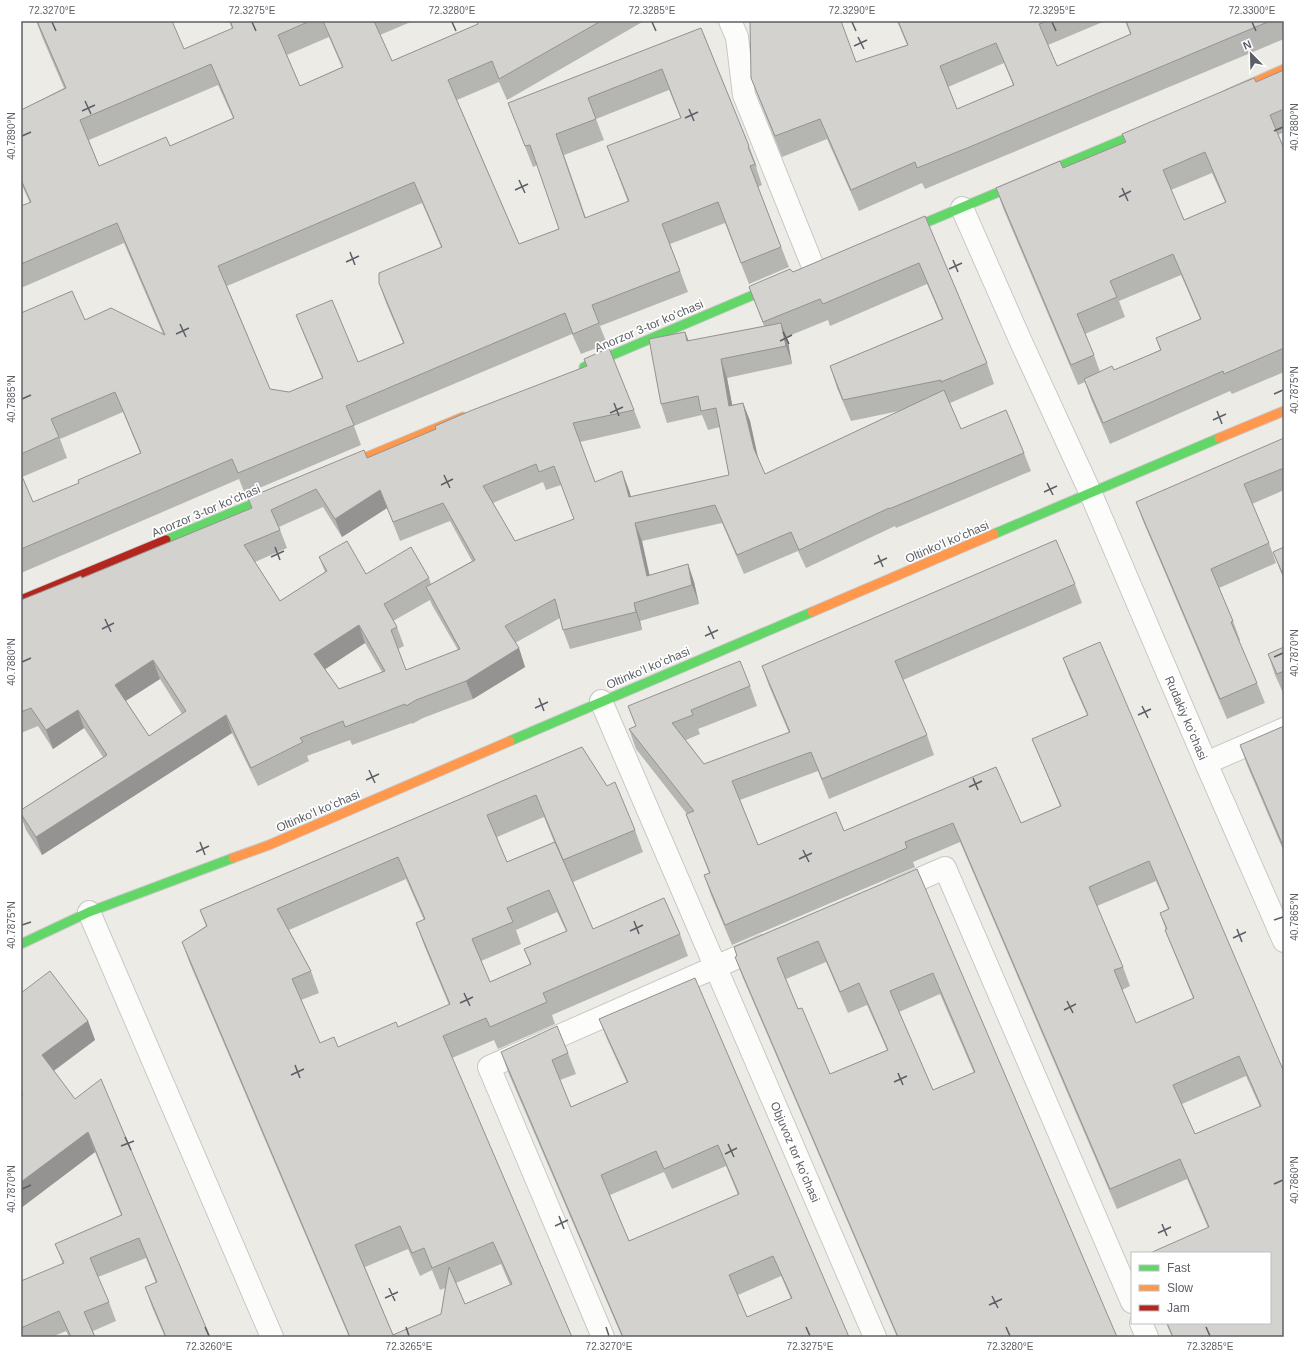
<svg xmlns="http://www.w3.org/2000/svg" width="1305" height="1358" font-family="Arial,sans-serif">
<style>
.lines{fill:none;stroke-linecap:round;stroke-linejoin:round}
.street-casing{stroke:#c8c8c7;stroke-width:24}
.fast-casing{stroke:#c8c9c8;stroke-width:11}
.slow-casing{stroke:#c8c9c8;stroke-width:11}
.jam-casing{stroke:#c8c9c8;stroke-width:11}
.street{stroke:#fcfcfb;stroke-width:22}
.fast{stroke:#63d668;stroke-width:9}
.slow{stroke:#ff974d;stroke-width:9}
.jam{stroke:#b3261e;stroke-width:9}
.wall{fill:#b5b5b2;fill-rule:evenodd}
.shaded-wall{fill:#949391}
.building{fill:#d3d2cf;stroke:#949391;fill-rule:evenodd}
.ticks{fill:none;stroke:#5b5f65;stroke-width:1.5}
.labels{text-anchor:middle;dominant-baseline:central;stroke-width:3.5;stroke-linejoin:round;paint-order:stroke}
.street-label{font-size:12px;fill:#5b5f65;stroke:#fff}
.neatline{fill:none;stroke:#5b5f65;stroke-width:1.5}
.ticks-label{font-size:10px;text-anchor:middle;fill:#5b5f65}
</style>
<rect width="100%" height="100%" fill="#ecebe6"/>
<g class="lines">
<defs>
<path id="street" d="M730 21 737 37 744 95 814 269
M962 208 1022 344 1091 494 1206 763 1284 941
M601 701 875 1337
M1206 763 1284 729
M894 890 945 868 1132 1302
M89 912 272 1337
M1141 1323 1147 1337
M603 1337 489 1067 763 946"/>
<path id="fast" d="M901 233 1151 128
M584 367 779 284
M994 534 1219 438
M166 540 279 493
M510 741 812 612
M21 944 89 912 233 858"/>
<path id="slow" d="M1228 94 1284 69
M1219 438 1284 411
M340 468 463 417
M812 612 994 534
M233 858 269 845 510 741"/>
<path id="jam" d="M21 600 166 540"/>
</defs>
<use href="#street" class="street-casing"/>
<use href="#fast" class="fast-casing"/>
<use href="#slow" class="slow-casing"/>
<use href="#jam" class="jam-casing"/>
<use href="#street" class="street"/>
<use href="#fast" class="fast"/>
<use href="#slow" class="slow"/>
<use href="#jam" class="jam"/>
</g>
<path class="wall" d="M36 21 184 49 232 29 229 21H413L380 35 392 61 478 24 477 21H644L507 100 499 82 457 100 519 244 559 229 537 165 533 167 508 103 701 28 749 146 757 167H756L762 185 758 187 789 267 749 284 725 223 670 244 688 292 600 326 607 344 581 354 572 334 354 426 361 445 245 494 239 479 21 573V313L85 320 163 334 124 243 21 288V206L30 203 21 183V110L64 88 43 39ZM329 37 342 67 300 86 287 55ZM218 85 233 118 170 146 99 166 89 140ZM669 90 681 119 607 146 628 202 586 218 564 155 604 140 596 119ZM422 203 441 247 379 283 386 303 403 343 358 362 296 315 304 335 322 378 289 392 270 389 227 286ZM123 412 140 453 79 483 33 502 22 477 67 458 60 439Z
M897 21H1105L1048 45 1057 66 1130 34 1125 21H1284V39L980 166 925 189 922 183 859 211 827 139 782 157 759 99 751 78 856 62 907 45ZM1004 63 1013 85 957 109 948 87Z
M1284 70V132L1278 135 1284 149V372L1232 394 1230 391 1110 444 1091 399 1085 382 1078 385 1003 208 996 188 1063 168 1125 142 1122 134 1256 82ZM1212 173 1225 202 1184 220 1171 190ZM1181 275 1200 319 1156 338 1160 350 1114 370 1100 372 1094 355 1085 334 1125 317 1119 301Z
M925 216 987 363 994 384 950 403 961 429 1024 453 1031 471 896 528 895 526 806 568 798 551 744 574 722 523 642 541 649 576 688 564 694 582 699 604 640 621 642 630 570 649 563 630 560 618 515 643 519 648 525 667 473 699 423 718 412 724V723L352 745 350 740 307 756 309 761 258 786 232 733 42 855 26 830 21 816V810L103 757 84 728 53 749 38 726 21 733V600L82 578 252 508 248 498 367 458 586 366 584 359 634 410 641 428 580 442 595 482 629 490 631 497 729 475 720 427 708 430 702 415 667 423 661 404 685 332 689 341 764 326 749 287 793 272ZM927 284 942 319 830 366 837 388 851 421 899 411 765 474 759 461 750 421 743 403 732 405 727 378 792 364 786 337 828 320 830 326ZM543 482 546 490 561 485 574 519 515 541 493 503ZM323 507 342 537 387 508 400 541 450 521 472 561 431 584 429 578 366 574 319 557 325 572 280 601 255 562 287 548 279 527ZM430 600 432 605 458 650 406 670 398 649 404 646 397 627 393 621ZM365 643 382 672 339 689 325 669ZM160 679 182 714 149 736 126 701Z
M1284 438V490L1252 504 1269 543 1276 563 1219 588 1233 621 1240 640 1239 641 1257 683 1265 703 1227 719 1143 521 1136 502Z
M1284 547V580L1273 552Z
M1075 584 1082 603 903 680 927 735 934 755 829 799 818 771 740 800 758 845 844 831 996 767 1021 823 1060 806 1040 758 1032 739 1087 715 1070 677 1063 658 1284 1072V1337H1172L1166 1323H1270L1208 1228 1187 1179 1117 1209 960 842 913 862 915 867 732 945 711 895 704 875 709 873 694 834 686 814H687L636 749 629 729 636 726 628 706 750 686 757 706 698 729 700 734 686 740 704 764 789 733 769 686 762 666ZM1156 881 1168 909 1160 913 1166 930H1165L1173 950 1193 998 1136 1023 1122 990 1130 986 1123 967 1097 906ZM1246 1076 1260 1107 1195 1134 1182 1104Z
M1284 647V695L1275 675 1268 654Z
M1284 726V852L1247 765 1240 745Z
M582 747 635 830 643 852 573 882 593 929 680 934 688 956 552 1015 555 1024 498 1049 494 1040 452 1058 572 1337H349L190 964 182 942 206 926 200 910ZM544 817 554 842 507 862 497 837ZM406 879 424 920 416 923 424 945 449 1005 398 1027 338 1047 320 1043 301 1000 319 993 311 971 289 930ZM557 912 566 931 524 949 530 964 490 982 481 961 521 944 516 930ZM408 1249 420 1276 432 1270 440 1290 445 1288 441 1314 393 1335 365 1267ZM501 1264 510 1285 465 1304 456 1283Z
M917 869 1117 1337H897L743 978 735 957 737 956 734 947ZM826 962 848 1013 867 1005 887 1050 830 1074 798 1009 786 979ZM940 994 974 1073 933 1090 899 1012Z
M695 978 849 1337H622L508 1072 501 1052 568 1053 576 1074 560 1080 571 1107 627 1083 607 1039 599 1019ZM726 1166 738 1195 629 1241 610 1195 664 1172 672 1189ZM781 1276 791 1299 747 1317 738 1295Z
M21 993 88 1021 95 1040 54 1071 210 1337H165L152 1307 145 1287 156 1283 146 1258 98 1277 109 1302 116 1321 93 1331 95 1337H69L66 1331 52 1337H21V1281L63 1264 55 1244 121 1215 95 1152 21 1208Z"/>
<path class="shaded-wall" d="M781 323 788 341 792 364 786 346Z
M685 332 692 350 687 341Z
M721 359 727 378 736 424 729 406Z
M743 403 750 421 760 468 754 449Z
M622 471 629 490 636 515 629 497Z
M380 490 387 508 342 537 335 519Z
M635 523 642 541 654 595 647 576Z
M688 564 694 582 699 604 692 585Z
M634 603 640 621 642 630 636 612Z
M359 625 365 643 321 672 314 654Z
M519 648 525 667 473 699 466 681Z
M153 660 160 679 122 703 115 685Z
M78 710 84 728 53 749 46 730Z
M226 715 232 733 42 855 36 837Z
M88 1021 95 1040 49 1074 42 1055Z
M88 1132 95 1152 21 1208V1182Z"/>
<path class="building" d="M37 21H172L184 49 233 28 230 21H310L278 35 300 86 343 67 323 21H374L392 61 478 24 477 21H601L499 79 492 61 448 80 519 244 559 229 530 145 525 146 508 103 701 28 749 146 748 147 755 164 750 166 781 247 741 263 718 202 662 224 680 271 592 305 599 323 573 334 565 313 346 406 354 425 238 473 232 459 21 549V474L33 502 79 483 78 480 141 453 115 392 51 419 59 437 21 454V313L72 291 85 320 111 308 165 335 117 223 21 264V206L31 202 21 180V110L66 88ZM211 64 234 118 170 146 166 137 99 166 80 120ZM662 69 681 118 607 146 629 201 585 218 556 134 596 119 588 98ZM414 182 442 247 379 273V283L404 343 358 362 332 300 296 315 323 378 289 392 270 389 218 266Z
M750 21H841L856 62 908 45 898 21H1048L1039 24 1057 66 1131 34 1126 21H1270L972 146 917 168 915 162 851 190 820 119 775 136 751 78ZM996 43 1014 85 957 109 940 66Z
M1284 70V109L1270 115 1284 149V348L1224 374 1223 371 1103 423 1084 379 1112 366 1114 370 1161 350 1156 338 1201 319 1173 254 1110 281 1117 297 1077 314 1094 355 1071 365 996 188 1060 161 1063 168 1126 142 1122 134 1254 78 1256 82ZM1205 152 1226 202 1184 220 1163 170Z
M925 216 987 363 941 382V380L843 400 830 366 943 319 919 263 823 304 820 299 763 322 749 287 750 286 790 269 793 272Z
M781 323 786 346 721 359 729 406 743 403 754 449 765 474 944 390 961 429 1006 410 1024 453 889 509V508L799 550 791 532 737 555 715 505 635 523 647 576 688 564 692 585 634 603 636 612 563 630 555 599 505 626 519 648 466 681 416 700 406 706 405 704 345 727 343 721 300 738 303 742 251 768 226 715 36 837 21 814V810L107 755 78 710 46 730 31 708 21 712V600L81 576 82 578 252 508 248 498 364 450 367 458 436 429 435 426 470 411 587 366 584 359 609 348 634 410 573 423 595 482 622 471 629 497 729 475 716 408 701 411 698 396 661 404 649 339 685 332 687 341ZM536 464 539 472 554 466 574 519 515 541 483 486ZM316 489 335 519 380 490 393 522 443 503 475 560 426 587 460 649 406 670 391 630 397 627 384 604 429 578 411 547 366 574 347 541 319 557 327 571 280 601 244 545 280 530 271 510ZM359 625 385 671 339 689 314 654ZM153 660 186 711 149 736 115 685Z
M1284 438V468L1244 484 1269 543 1211 569 1233 621 1231 622 1257 683 1220 699 1136 502Z
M1056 540 1075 584 895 661 927 735 822 779 811 752 732 781 758 845 836 812 844 831 996 767 1021 823 1061 806 1032 739 1088 715 1063 658 1100 642 1284 1072V1337H1173L1167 1323H1270V1253H1150L1209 1227 1180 1159 1110 1189 953 823 905 842 907 848 725 925 704 875 710 873 686 814 694 811 629 729 636 726 628 706 740 661 750 686 691 710 693 715 672 723 704 764 790 732 762 666ZM1149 861 1169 909 1160 913 1167 929 1165 930 1194 998 1136 1023 1114 970 1123 967 1089 887ZM1239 1056 1261 1106 1195 1134 1173 1085Z
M1284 547V577L1273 552Z
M1284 647V671L1277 674 1268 654Z
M1284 726V848L1240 745Z
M582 747 607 786 615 782 635 830 563 860 593 929 664 898 680 934 543 993 547 1002 490 1027 486 1018 443 1036 572 1337H350L182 942 207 926 200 910ZM536 795 563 860 555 842 507 862 487 815ZM398 857 425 919 416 923 450 1004 398 1027 396 1022 338 1047 334 1037 320 1043 292 979 311 971 277 909ZM549 890 567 931 524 949 531 964 490 982 472 939 513 922 507 908ZM400 1226 412 1253 424 1248 432 1268 493 1242 512 1284 465 1304 449 1267 441 1314 393 1335 355 1245Z
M917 869 1117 1337H898L735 957 737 956 734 947ZM818 941 840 992 859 983 888 1050 830 1074 802 1008 798 1009 777 958ZM933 973 975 1072 933 1090 890 991Z
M50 971 88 1021 42 1055 75 1099 101 1079 210 1337H166L145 1287 157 1282 139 1238 90 1258 109 1302 84 1312 95 1337H71L59 1311 21 1328V1281L64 1263 55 1244 122 1215 88 1132 21 1182V1096L23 1094 21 1092V993Z
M695 978 849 1337H623L501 1052 557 1026 568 1053 552 1060 571 1107 628 1082 599 1019ZM718 1145 739 1194 629 1241 601 1175 656 1151 664 1169ZM773 1256 792 1298 747 1317 729 1275Z"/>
<path class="ticks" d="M52 22 56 31M252 22 256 31M452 22 456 31M652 22 656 31M852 22 856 31M1052 22 1056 31M1252 22 1256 31M858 37 864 49M854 46 867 40M85 101 91 114M689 109 694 121M82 111 95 105M685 118 698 112M1274 131 1283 127M22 136 31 132M519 180 525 193M1122 188 1128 201M515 190 528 184M1119 197 1131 191M350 252 355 265M953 260 958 272M346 262 359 256M949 269 962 263M180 324 186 337M783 332 789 344M176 334 189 328M780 341 792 335M1274 394 1283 390M22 399 31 395M614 403 619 416M1217 411 1222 424M610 413 623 407M1213 420 1226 414M444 475 450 488M1047 483 1053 495M441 485 453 479M1044 492 1057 486M275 547 280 560M878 555 883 567M271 557 284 551M874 564 887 558M105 619 111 632M708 626 714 639M102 629 114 623M705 636 718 630M1274 657 1283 653M22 662 31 658M539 698 544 711M1142 706 1148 718M535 708 548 702M1138 715 1151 709M369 770 375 783M973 778 978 790M366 780 379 774M969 787 982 781M200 842 205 855M803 850 809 862M196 852 209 846M799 859 812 853M1274 920 1283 917M634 921 639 934M22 925 31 922M1237 929 1242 942M630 931 643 925M1233 938 1246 932M464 993 470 1006M1067 1001 1073 1013M460 1003 473 997M1064 1010 1076 1004M295 1065 300 1078M898 1073 903 1085M291 1075 304 1069M894 1082 907 1076M125 1137 131 1150M728 1144 734 1157M121 1146 134 1141M725 1154 737 1148M1274 1184 1283 1180M22 1189 31 1185M559 1216 564 1229M1162 1224 1167 1236M555 1226 568 1220M1158 1233 1171 1227M389 1288 395 1301M992 1296 998 1308M385 1298 398 1292M989 1305 1002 1299M205 1327 209 1336M406 1327 409 1336M606 1327 609 1336M806 1327 810 1336M1006 1327 1010 1336M1206 1327 1210 1336"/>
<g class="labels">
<g class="street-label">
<text transform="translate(649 326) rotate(-23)">Anorzor 3-tor koʻchasi</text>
<text transform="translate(206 511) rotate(-23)">Anorzor 3-tor koʻchasi</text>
<text transform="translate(947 542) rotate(-23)">Oltinkoʻl koʻchasi</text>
<text transform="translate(648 668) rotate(-23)">Oltinkoʻl koʻchasi</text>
<text transform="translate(1186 718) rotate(67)">Rudakiy koʻchasi</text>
<text transform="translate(318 811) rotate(-23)">Oltinkoʻl koʻchasi</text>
<text transform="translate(795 1152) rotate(67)">Objuvoz tor koʻchasi</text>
</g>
</g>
<rect width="1305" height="1358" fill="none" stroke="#ffffff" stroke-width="44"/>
<rect x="1131" y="1252" width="140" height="72" fill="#ffffff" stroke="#bdbfc1"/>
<rect x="1139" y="1265" width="20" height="6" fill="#63d668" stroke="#bdbfc1"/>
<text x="1167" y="1272" font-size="12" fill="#5b5f65">Fast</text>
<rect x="1139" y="1285" width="20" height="6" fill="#ff974d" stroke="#bdbfc1"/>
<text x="1167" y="1292" font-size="12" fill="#5b5f65">Slow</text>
<rect x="1139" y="1305" width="20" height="6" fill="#b3261e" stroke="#bdbfc1"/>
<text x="1167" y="1312" font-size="12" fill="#5b5f65">Jam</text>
<g transform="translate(1251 54) rotate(337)" stroke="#ffffff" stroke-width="3" paint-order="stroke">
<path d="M0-3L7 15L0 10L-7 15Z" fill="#5b5f65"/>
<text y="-6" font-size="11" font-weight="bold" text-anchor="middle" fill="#5b5f65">N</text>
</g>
<rect x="22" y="22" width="1261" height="1314" class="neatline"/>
<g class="ticks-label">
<text x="52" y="14">72.3270°E</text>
<text x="252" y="14">72.3275°E</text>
<text x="452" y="14">72.3280°E</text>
<text x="652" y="14">72.3285°E</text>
<text x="852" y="14">72.3290°E</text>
<text x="1052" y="14">72.3295°E</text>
<text x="1252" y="14">72.3300°E</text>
<text transform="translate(1294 127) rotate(-90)" y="4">40.7880°N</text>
<text transform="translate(11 136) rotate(-90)" y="4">40.7890°N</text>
<text transform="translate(1294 390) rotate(-90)" y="4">40.7875°N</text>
<text transform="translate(11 399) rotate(-90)" y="4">40.7885°N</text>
<text transform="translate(1294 653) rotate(-90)" y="4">40.7870°N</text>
<text transform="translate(11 662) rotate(-90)" y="4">40.7880°N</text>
<text transform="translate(1294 917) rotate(-90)" y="4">40.7865°N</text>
<text transform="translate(11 925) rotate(-90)" y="4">40.7875°N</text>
<text transform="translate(1294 1180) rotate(-90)" y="4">40.7860°N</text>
<text transform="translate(11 1189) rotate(-90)" y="4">40.7870°N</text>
<text x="209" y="1350">72.3260°E</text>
<text x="409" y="1350">72.3265°E</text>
<text x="609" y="1350">72.3270°E</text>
<text x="810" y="1350">72.3275°E</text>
<text x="1010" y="1350">72.3280°E</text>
<text x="1210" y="1350">72.3285°E</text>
</g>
</svg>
